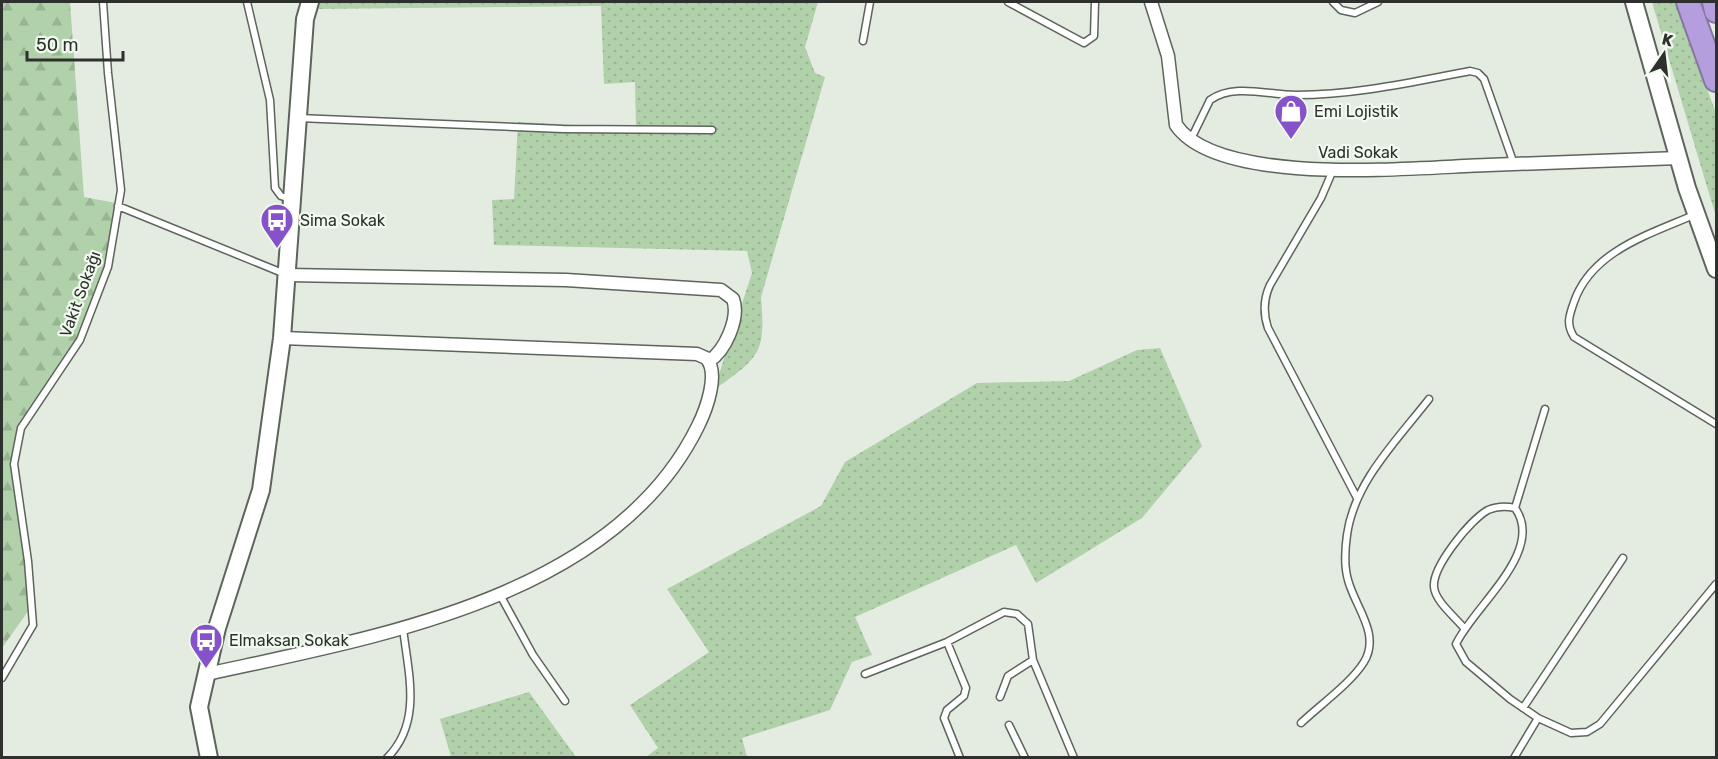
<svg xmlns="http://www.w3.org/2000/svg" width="1718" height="759" font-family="Rubik,sans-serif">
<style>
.grass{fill:url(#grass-dots)}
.forest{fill:url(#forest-firs)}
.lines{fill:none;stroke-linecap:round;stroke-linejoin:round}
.lane-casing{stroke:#5c645b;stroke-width:9}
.street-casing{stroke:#5c645b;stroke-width:15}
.secondary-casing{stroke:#5c645b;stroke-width:20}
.highway-casing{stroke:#85789f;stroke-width:26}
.lane{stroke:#fff;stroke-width:6}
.street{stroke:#fff;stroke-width:12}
.secondary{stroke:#fff;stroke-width:16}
.highway{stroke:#b49edd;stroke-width:22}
.labels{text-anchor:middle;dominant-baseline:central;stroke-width:4.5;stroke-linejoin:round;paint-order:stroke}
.poi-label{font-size:16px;fill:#2d302c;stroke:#f1faef;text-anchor:start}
.street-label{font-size:16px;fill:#2d302c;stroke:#f1faef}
</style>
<defs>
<pattern id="grass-dots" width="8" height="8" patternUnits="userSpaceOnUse" patternTransform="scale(1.5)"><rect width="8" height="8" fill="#b0d1a9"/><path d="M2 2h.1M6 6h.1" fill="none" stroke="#98b492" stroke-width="1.8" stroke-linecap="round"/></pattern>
<pattern id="forest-firs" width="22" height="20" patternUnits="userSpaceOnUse" patternTransform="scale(1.5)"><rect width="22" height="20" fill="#b0d1a9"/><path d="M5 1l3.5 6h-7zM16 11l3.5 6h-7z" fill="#98b492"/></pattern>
</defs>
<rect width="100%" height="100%" fill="#e4ece2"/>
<path class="grass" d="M317 2H818L805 47 815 73 825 77 761 297C766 355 759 357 714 390L752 273 747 251 494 245 492 200 514 199 518 122 636 128 635 82 604 84 601 6 316 9Z
M1652 2H1675L1716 113V217Z
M1160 348 1202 446 1142 518 1036 583 1016 545 855 617 872 655 852 662 830 710 742 738 747 757H646L658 748 630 705 709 652 667 589 821 506 845 462 977 383 1069 381 1137 350Z
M529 692 576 757H451L440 719Z"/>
<path class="forest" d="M2 2H70L84 197 116 203 108 266 77 341 22 435 13 473 31 607 2 648Z"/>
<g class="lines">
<defs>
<path id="lane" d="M247 2 270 100 275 188 281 196 290 199
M1008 2 1084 43 1094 36 1095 2
M1333 2 1341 10 1355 13 1378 2
M863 41 870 2
M298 118 563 129 712 130
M1191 139 1210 100C1234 83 1268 95 1296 95 1355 95 1412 82 1470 71L1478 73 1484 79 1514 164
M1333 170 1321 198 1270 285C1263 300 1263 313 1268 328L1357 498
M118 206 285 274
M1696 214C1651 234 1592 250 1574 302 1569 316 1566 324 1574 337L1716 424
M1515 508 1545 409
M499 593 533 655 565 701
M1464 628C1455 617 1435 601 1434 587 1432 567 1470 520 1488 510 1497 506 1506 506 1515 508 1546 551 1474 606 1456 644L1466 662 1510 699 1538 718 1571 733 1587 732 1600 724 1716 584
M947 642 966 688 964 696 947 710 944 718 960 758
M865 674 947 642 1004 612 1017 614 1028 624 1033 660 1074 758
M2 678 33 625 28 561 14 464 21 428 80 340 108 267 121 190 108 73 103 2
M1000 697 1008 676 1033 660
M1523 708 1623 558
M1301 723C1320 705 1351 683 1364 662 1381 634 1355 607 1348 580 1344 566 1345 549 1347 535 1354 482 1398 439 1429 399
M1009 725 1025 758
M387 758C423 722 408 673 403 628
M1514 758 1538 718"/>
<path id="street" d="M1151 2 1168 56 1176 125C1219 188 1419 167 1488 165 1552 163 1615 160 1679 158
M288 275 566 280 721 290 733 299C740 318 725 351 709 361
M207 674C375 637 614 598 698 426 706 410 720 373 706 358L697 354 282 338"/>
<path id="secondary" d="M1634 2 1687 188 1716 269
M209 758 199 707 217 628 261 490 282 338 305 19 310 2"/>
<path id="highway" d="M1688 2 1716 80
M1714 2 1716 11"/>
</defs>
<use href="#lane" class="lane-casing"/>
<use href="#street" class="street-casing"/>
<use href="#secondary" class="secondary-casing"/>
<use href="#highway" class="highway-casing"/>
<use href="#lane" class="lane"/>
<use href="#street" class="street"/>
<use href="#secondary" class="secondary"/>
<use href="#highway" class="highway"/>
</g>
<defs>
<symbol id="shop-pin" viewBox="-11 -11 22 30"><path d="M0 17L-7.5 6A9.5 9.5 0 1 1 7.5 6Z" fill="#8552ca" stroke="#f1faef"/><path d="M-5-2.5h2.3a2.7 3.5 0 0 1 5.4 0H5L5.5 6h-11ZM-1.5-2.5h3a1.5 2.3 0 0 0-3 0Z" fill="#fff"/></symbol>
<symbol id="bus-pin" viewBox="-11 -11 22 30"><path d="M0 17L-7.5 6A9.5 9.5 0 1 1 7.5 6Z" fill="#8552ca" stroke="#f1faef"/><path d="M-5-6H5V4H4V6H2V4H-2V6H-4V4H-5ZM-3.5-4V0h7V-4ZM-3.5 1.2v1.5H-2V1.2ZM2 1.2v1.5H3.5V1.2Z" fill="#fff"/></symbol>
</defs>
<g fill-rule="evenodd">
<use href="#shop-pin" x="1272" y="92" width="38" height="52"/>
<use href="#bus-pin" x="258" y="201" width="38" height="52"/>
<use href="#bus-pin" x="187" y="621" width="38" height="52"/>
</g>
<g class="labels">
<g class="poi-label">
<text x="1314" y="111">Emi Lojistik</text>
<text x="300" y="220">Sima Sokak</text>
<text x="229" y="640">Elmaksan Sokak</text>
</g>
<g class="street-label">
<text x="1358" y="152">Vadi Sokak</text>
<text transform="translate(80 294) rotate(-70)">Vakit Sokağı</text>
</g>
</g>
<rect width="1718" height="759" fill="none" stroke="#2d302c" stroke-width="6"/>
<g transform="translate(1664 54) rotate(14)" stroke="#f1faef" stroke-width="4.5" paint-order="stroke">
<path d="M0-4.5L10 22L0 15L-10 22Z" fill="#2d302c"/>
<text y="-9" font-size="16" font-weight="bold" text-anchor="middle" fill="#2d302c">K</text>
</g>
<path d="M27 51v9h96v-9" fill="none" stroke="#2d302c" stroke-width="3"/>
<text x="36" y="51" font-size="18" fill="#2d302c" stroke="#f1faef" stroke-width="4.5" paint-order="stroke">50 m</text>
</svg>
